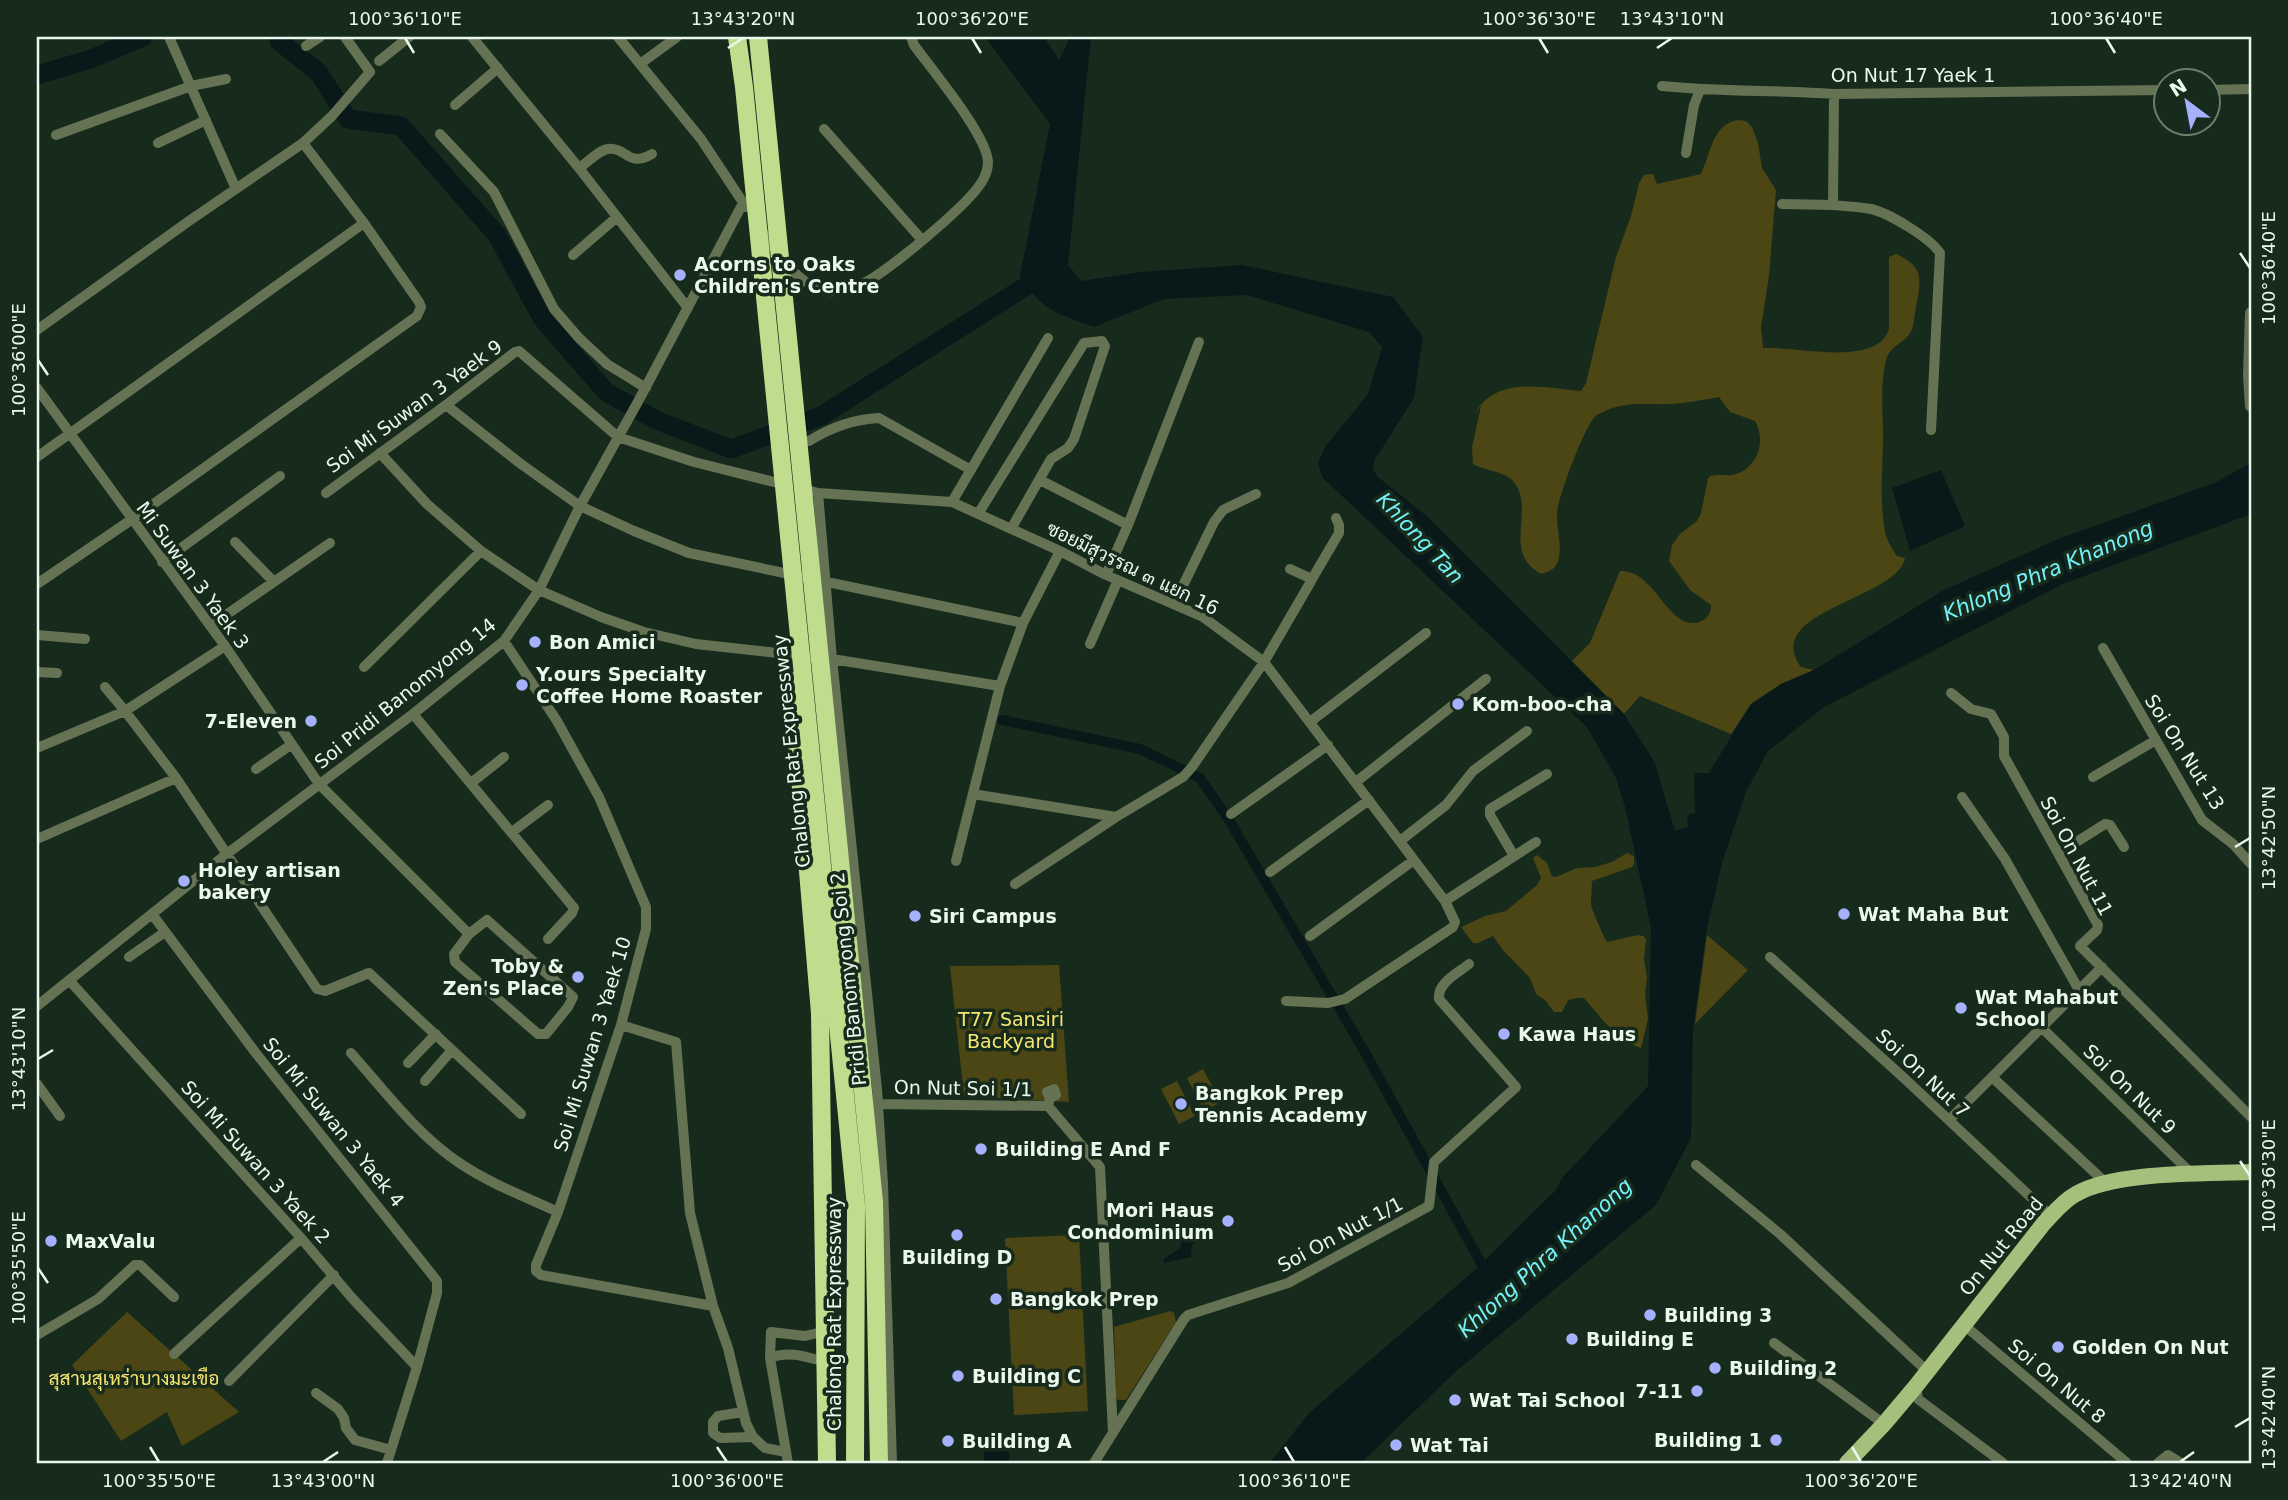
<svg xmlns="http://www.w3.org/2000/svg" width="2288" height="1500" font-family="'DejaVu Sans',Sarabun,sans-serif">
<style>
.green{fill:#4c4514}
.water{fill:#09191a}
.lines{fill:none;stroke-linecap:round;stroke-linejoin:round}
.canal{stroke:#09191a;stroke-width:10}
.river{stroke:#09191a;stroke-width:19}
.minor{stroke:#657253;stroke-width:10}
.tertiary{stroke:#657253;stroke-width:12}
.primary{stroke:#a5bf7d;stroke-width:16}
.motorway{stroke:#bfdd8d;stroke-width:18}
.motorway-bridge{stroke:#bfdd8d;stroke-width:18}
.ticks{fill:none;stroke:#ebf8ed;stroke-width:2.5}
.poi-dot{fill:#a5b1fc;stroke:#172b1c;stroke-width:2.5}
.labels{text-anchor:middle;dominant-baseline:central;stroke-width:7;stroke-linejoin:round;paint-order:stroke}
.street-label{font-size:19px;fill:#ebf8ed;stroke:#172b1c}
.poi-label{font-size:19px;font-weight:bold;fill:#ebf8ed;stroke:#172b1c;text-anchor:start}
.park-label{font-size:19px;fill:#f8e570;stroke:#172b1c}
.water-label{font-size:21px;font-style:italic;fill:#74f1f9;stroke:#172b1c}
.neatline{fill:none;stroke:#ebf8ed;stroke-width:2.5}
.ticks-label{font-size:18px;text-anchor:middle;fill:#ebf8ed}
</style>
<rect width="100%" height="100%" fill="#172b1c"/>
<path class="green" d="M1738 120 1746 121 1752 127 1758 143 1762 168 1776 190 1769 276 1761 327 1763 348C1794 346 1877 368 1889 329V257L1896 254C1925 267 1921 280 1916 307 1914 315 1915 325 1910 333 1903 344 1890 346 1886 360 1879 389 1884 417 1883 446 1882 474 1880 504 1885 532 1887 541 1892 549 1897 556L1905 558C1898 599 1760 611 1801 667L1814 670 1781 684 1751 704 1731 734 1640 696 1624 714 1572 661 1590 643 1620 571C1649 569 1662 611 1684 621 1697 627 1712 619 1711 605L1690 590 1669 561 1672 545 1680 534 1697 521 1701 513 1708 479 1710 476C1718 474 1725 476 1733 475 1757 469 1767 442 1755 421L1730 412 1719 397C1703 400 1687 403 1671 404 1643 405 1623 400 1597 415 1586 421 1558 498 1557 513 1556 529 1565 553 1555 567 1551 571 1546 572 1541 574 1501 552 1536 511 1514 482 1505 471 1485 471 1473 464L1472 447 1481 406 1475 413C1497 375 1546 388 1581 391L1586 383 1616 257 1631 216 1639 183 1644 175 1653 174 1657 184 1701 174C1710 155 1713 123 1738 120Z
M1627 853 1634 856V864L1632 867 1592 881C1592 885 1591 900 1591 904 1592 910 1604 938 1607 942L1638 935 1643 936 1646 939 1644 960 1647 977 1645 994 1648 1019 1641 1048C1616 1039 1601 1018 1584 998H1577L1568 1000 1562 1012H1554L1546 1001 1536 994 1530 978 1503 950 1493 936 1478 943H1473L1461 927 1485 916 1506 911 1537 885 1541 878 1533 858 1537 855 1547 863 1552 876 1556 877 1577 868 1595 867 1612 862Z
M1707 935 1748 970 1695 1024Z
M1059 965 1069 1102 964 1096 950 966Z
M1203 1069 1221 1102 1204 1111 1187 1078Z
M1177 1081 1195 1116 1179 1124 1161 1089Z
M1079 1235 1088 1411 1014 1415 1005 1238Z
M1170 1311 1174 1313 1176 1322 1126 1400H1118L1116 1397 1114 1327Z
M127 1312 239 1412 182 1446 167 1412 121 1441 72 1365Z"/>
<path class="water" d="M985 37H1044L1059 60 1068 42 1067 37H1091L1068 265 1081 281 1141 272 1242 265 1393 297 1423 337 1414 398 1374 461 1373 470 1378 477 1429 518 1624 714 1655 763 1675 831 1688 827 1687 815 1695 813 1694 773H1709L1751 704 1781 684 1814 670 1944 590 2058 539 2214 483 2251 463V514L2063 584 1824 707 1768 751 1746 792 1722 863 1707 928 1693 1030 1691 1138 1656 1205 1454 1373 1361 1463H1270L1309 1413 1477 1268 1555 1191 1563 1177 1648 1086 1651 928 1625 807 1616 778 1587 727 1322 477 1318 463 1325 447 1368 394 1382 347 1369 332 1247 295 1164 299 1094 327C1056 313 1042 311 1020 276L1050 124Z
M1941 470 1965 526 1910 551 1892 488Z
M1204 1224 1210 1226V1233L1192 1245 1191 1257 1164 1263V1259L1180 1248 1183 1238 1177 1233 1147 1234V1228Z
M984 1437H1009V1463H984Z"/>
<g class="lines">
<path class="canal" d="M1002 720 1140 749 1200 778 1229 820 1366 1054 1487 1274"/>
<path class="river" d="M279 37V41L319 73 348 119 401 126 497 235 542 318 606 392 656 420 731 449 821 416 1047 273
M37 75 91 59 143 37"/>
<path class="minor" d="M169 37 236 189
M472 37 579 168 688 308
M618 37 701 139 746 207
M306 46 320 37
M379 61 409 37
M640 64 677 37
M1662 86C1719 92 1777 90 1834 94L2166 90
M2208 90 2251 89
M1834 94 1833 205C1845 206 1859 207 1871 209 1889 213 1930 238 1940 253L1931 430
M455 105 498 68
M824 129 922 240
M440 134 494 192 554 309 579 338 607 364 646 388
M56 135 191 86 226 79
M158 143 206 120
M1686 153 1694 105 1700 90
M579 168C587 163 599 150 608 149 627 147 628 168 652 154
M1782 204 1833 205
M762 231C776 253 800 287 827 291 839 292 853 288 864 283 888 271 973 202 984 178 986 174 988 166 988 162 987 135 932 70 914 45L911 37
M573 255 617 217
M37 330 189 221 303 143 332 116 370 72 345 37
M37 388 225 646 319 784 469 934
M446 405 521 464 580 506 634 531 689 553 1023 623
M809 441C830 428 854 419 879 418L971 470
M380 453 427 504 481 551 539 590 601 617 644 632 696 644 832 659 1000 686
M37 457 364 223
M1040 480 1128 525
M800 488 818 493 952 502 1060 551 1106 575 1203 617 1264 662 1445 901 1455 922 1453 927 1345 999 1328 1003 1286 1001
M326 493 446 405 515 352 519 351 618 437 694 462 786 485
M818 493 832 659 877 1089 883 1184 892 1463
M952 502 1048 338
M978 514 1084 343 1102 341 1105 346 1074 439 1068 448 1051 459 1011 529
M235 542 274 582
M162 562 280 476
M1106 575 1128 525 1199 342
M1312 579 1339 533V525L1336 518
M37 584 131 520 417 316 421 307 419 302 364 223 303 143
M1174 604 1214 522 1223 510 1256 494
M210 626 330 543
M37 635 85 639
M504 641 557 721 599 797 646 907V929L621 1025 558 1212 536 1265V1271L541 1275 713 1306
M1090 644 1118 580
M2103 648 2202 820 2233 844 2251 864
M364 667 481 551
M37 672 57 673
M105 687 125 711 225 646
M1951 693 1971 709 1991 714 2004 737V756L2098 925 2097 930 2080 946 2251 1117
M413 714 574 908 572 913 548 939
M1310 722 1426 633
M37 748 125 711 176 778 317 989 325 991 369 973 521 1114
M256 769 292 744
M2093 777 2156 740
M1356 782 1486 679
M471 783 504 757
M973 794 1116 817 1183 777 1192 767 1264 662 1310 583 1312 579 1290 569
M1962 797 2005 859 2079 990
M1231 814 1328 745
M512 832 548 805
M37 839 176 778
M1400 841 1446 805 1473 771 1527 731
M2059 853 2105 824 2110 825 2124 847
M1514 856 1490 815V809L1547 774
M956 861 1000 686 1023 623 1060 551
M1270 872 1369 800
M1015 884 1116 817
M1445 901 1536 842
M152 914 255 1052 437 1281V1293L417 1367 387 1463
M487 920 573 997 568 1007 546 1034H538L455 962 454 954 469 934Z
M1310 936 1414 860
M129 957 165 932
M1770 957 1904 1078 2051 1216
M69 980 301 1238 352 1298 417 1367
M37 1006 228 853 413 714 504 641 539 590 580 506 640 398 743 203
M621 1025 676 1042 690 1213 713 1306 728 1348 746 1423 753 1437 765 1448 786 1452
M2042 1028 2193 1175
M351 1053C385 1091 418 1136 461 1164 491 1184 526 1197 558 1212
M408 1063 436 1034
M1992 1077 2106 1183
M425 1081 452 1050
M37 1084 60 1116
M878 1104 1048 1106 1100 1167 1113 1433
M1048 1106 1050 1098 1047 1092 1054 1089 1056 1095 1050 1098
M1949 1120 2102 967
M1696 1165 1780 1234 1927 1371
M1964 1325 2127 1463
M37 1335 98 1299 135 1265H140L174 1297
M1774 1343 1884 1424
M174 1354 301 1238
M770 1358C789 1350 807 1357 826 1362
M229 1381 334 1275
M1916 1386 1918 1399 2003 1463
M316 1393 338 1409 344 1418 346 1428 355 1440 391 1450
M743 1412 718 1416 713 1422V1433L720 1438 753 1437
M788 1463 770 1358 771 1332 805 1336 826 1331
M1094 1463 1184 1319 1188 1315 1288 1283 1429 1206 1434 1162 1516 1087 1439 999C1437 983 1458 973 1469 964
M2158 1463 2168 1455 2181 1463"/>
<path class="tertiary" d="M2251 313 2249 375 2251 406"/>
<path class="primary" d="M1847 1463 1884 1424 1916 1386 2044 1223C2054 1213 2063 1201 2076 1194 2115 1171 2205 1174 2251 1172"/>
<path class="motorway" d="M820 1013 827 1463"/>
<path class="motorway-bridge" d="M737 37 744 87 856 1205 855 1463
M758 37 874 1202 879 1463
M795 681V718L820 1013"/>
</g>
<path class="ticks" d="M405 38 414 53M972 38 981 53M1539 38 1548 53M2106 38 2115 53M728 48 743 38M1657 48 1672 38M2240 253 2250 268M38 360 48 375M2235 847 2250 838M38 1059 53 1050M2240 1161 2250 1176M38 1268 48 1283M2235 1427 2250 1418M150 1447 159 1462M717 1447 727 1462M1285 1447 1294 1462M1852 1447 1861 1462M323 1462 338 1452M2180 1462 2194 1452"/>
<g class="poi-dot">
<circle cx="680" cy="275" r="7"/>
<circle cx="535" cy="642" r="7"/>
<circle cx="522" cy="685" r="7"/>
<circle cx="1458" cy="704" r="7"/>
<circle cx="311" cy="721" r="7"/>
<circle cx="184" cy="881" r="7"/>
<circle cx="1844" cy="914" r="7"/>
<circle cx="915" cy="916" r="7"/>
<circle cx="578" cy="977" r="7"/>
<circle cx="1961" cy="1008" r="7"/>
<circle cx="1504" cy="1034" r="7"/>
<circle cx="1181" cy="1104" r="7"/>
<circle cx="981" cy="1149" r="7"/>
<circle cx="1228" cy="1221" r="7"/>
<circle cx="957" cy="1235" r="7"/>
<circle cx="51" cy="1241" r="7"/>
<circle cx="996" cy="1299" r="7"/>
<circle cx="1650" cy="1315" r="7"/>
<circle cx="1572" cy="1339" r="7"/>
<circle cx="2058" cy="1347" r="7"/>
<circle cx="1715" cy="1368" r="7"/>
<circle cx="958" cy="1376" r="7"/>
<circle cx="1697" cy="1391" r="7"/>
<circle cx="1455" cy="1400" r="7"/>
<circle cx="1776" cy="1440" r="7"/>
<circle cx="948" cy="1441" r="7"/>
<circle cx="1396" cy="1445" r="7"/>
</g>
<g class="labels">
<g class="street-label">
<text x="1913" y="75">On Nut 17 Yaek 1</text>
<text transform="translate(414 406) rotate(-36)">Soi Mi Suwan 3 Yaek 9</text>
<text transform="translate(1133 568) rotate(26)">ซอยมีสุวรรณ ๓ แยก 16</text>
<text transform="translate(193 575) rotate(54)">Mi Suwan 3 Yaek 3</text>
<text transform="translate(405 693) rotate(-39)">Soi Pridi Banomyong 14</text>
<text transform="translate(791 751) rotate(-96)">Chalong Rat Expressway</text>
<text transform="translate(2185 752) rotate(58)">Soi On Nut 13</text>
<text transform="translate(2077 856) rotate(62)">Soi On Nut 11</text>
<text transform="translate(848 979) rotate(-96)">Pridi Banomyong Soi 2</text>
<text transform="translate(592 1044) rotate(-73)">Soi Mi Suwan 3 Yaek 10</text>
<text transform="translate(1923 1073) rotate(43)">Soi On Nut 7</text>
<text transform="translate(963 1088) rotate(1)">On Nut Soi 1/1</text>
<text transform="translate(2130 1089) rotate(44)">Soi On Nut 9</text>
<text transform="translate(334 1122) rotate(51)">Soi Mi Suwan 3 Yaek 4</text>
<text transform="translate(256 1162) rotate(48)">Soi Mi Suwan 3 Yaek 2</text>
<text transform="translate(1340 1234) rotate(-28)">Soi On Nut 1/1</text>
<text transform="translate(2001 1246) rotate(-51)">On Nut Road</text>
<text transform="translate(834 1314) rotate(-90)">Chalong Rat Expressway</text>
<text transform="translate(2057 1381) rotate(40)">Soi On Nut 8</text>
</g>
<g class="poi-label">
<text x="694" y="264">Acorns to Oaks<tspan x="694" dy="22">Children's Centre</tspan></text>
<text x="549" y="642">Bon Amici</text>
<text x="536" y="674">Y.ours Specialty<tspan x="536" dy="22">Coffee Home Roaster</tspan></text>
<text x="1472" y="704">Kom-boo-cha</text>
<text x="297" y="721" text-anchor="end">7-Eleven</text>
<text x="198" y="870">Holey artisan<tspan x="198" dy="22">bakery</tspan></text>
<text x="1858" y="914">Wat Maha But</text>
<text x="929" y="916">Siri Campus</text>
<text x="564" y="966" text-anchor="end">Toby &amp;<tspan x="564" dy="22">Zen's Place</tspan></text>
<text x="1975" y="997">Wat Mahabut<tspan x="1975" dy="22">School</tspan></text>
<text x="1518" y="1034">Kawa Haus</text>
<text x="1195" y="1093">Bangkok Prep<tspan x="1195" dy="22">Tennis Academy</tspan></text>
<text x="995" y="1149">Building E And F</text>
<text x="1214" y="1210" text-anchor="end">Mori Haus<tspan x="1214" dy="22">Condominium</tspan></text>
<text x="65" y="1241">MaxValu</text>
<text x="957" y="1257" text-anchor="middle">Building D</text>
<text x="1010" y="1299">Bangkok Prep</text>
<text x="1664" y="1315">Building 3</text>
<text x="1586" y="1339">Building E</text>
<text x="2072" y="1347">Golden On Nut</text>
<text x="1729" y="1368">Building 2</text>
<text x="972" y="1376">Building C</text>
<text x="1683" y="1391" text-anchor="end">7-11</text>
<text x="1469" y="1400">Wat Tai School</text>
<text x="1762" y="1440" text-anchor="end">Building 1</text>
<text x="962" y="1441">Building A</text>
<text x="1410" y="1445">Wat Tai</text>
</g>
<g class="park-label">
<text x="1011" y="1019">T77 Sansiri<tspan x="1011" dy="22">Backyard</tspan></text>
<text x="134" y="1378">สุสานสุเหร่าบางมะเขือ</text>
</g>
<g class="water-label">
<text transform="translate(1420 538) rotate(47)">Khlong Tan</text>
<text transform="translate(2048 571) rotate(-23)">Khlong Phra Khanong</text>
<text transform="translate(1545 1258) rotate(-42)">Khlong Phra Khanong</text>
</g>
</g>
<rect width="2288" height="1500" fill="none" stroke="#172b1c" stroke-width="77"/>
<g transform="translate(2187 102) rotate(328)"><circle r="33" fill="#172b1c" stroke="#6c7d70" stroke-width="2"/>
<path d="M0-5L12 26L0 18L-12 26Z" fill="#a5b1fc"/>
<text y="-10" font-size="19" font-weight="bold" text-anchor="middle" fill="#ebf8ed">N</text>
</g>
<rect x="38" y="38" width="2212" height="1424" class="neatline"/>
<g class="ticks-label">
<text x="405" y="25">100°36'10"E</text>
<text x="743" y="25">13°43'20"N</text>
<text x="972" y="25">100°36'20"E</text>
<text x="1539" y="25">100°36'30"E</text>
<text x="1672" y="25">13°43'10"N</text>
<text x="2106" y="25">100°36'40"E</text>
<text transform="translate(2269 268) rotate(-90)" y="6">100°36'40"E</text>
<text transform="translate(19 360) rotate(-90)" y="6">100°36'00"E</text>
<text transform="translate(2269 838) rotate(-90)" y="6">13°42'50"N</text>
<text transform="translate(19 1059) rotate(-90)" y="6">13°43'10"N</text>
<text transform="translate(2269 1176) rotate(-90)" y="6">100°36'30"E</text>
<text transform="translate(19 1268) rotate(-90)" y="6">100°35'50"E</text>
<text transform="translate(2269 1418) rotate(-90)" y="6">13°42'40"N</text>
<text x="159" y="1487">100°35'50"E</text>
<text x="323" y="1487">13°43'00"N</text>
<text x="727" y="1487">100°36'00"E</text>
<text x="1294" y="1487">100°36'10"E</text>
<text x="1861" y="1487">100°36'20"E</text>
<text x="2180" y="1487">13°42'40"N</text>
</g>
</svg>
